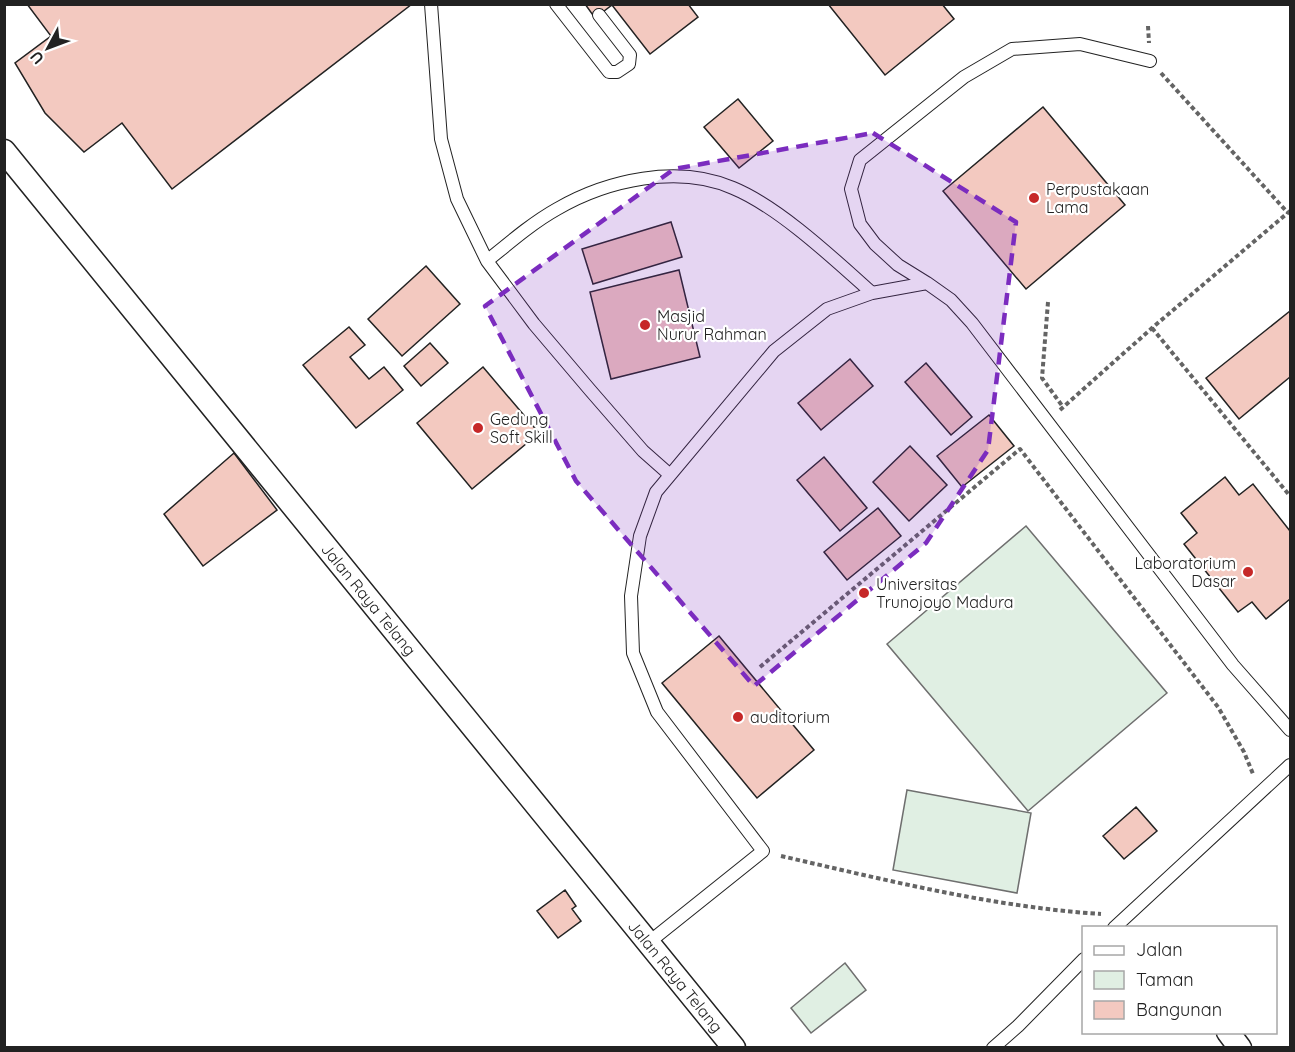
<svg xmlns="http://www.w3.org/2000/svg" width="1295" height="1052" font-family="Quicksand,sans-serif">
<style>
.green{fill:#e0efe3;stroke:#6f6f6f;stroke-width:1.5}
.building{fill:#f3c9c0;stroke:#222;stroke-width:1.5}
.lines{fill:none;stroke-linecap:round;stroke-linejoin:round}
.service-casing{stroke:#222;stroke-width:14}
.minor-casing{stroke:#222;stroke-width:25}
.path{stroke:#646464;stroke-width:4;stroke-dasharray:4.5 3;stroke-linecap:butt}
.service{stroke:#fff;stroke-width:12}
.minor{stroke:#fff;stroke-width:22}
.marked{fill:#7b2cbf;fill-opacity:0.2;stroke:#7b2cbf;stroke-width:4.5;stroke-dasharray:12 8;stroke-linejoin:round}
.poi-dot{fill:#c62828;stroke:#fff;stroke-width:2}
.labels{text-anchor:middle;dominant-baseline:central;stroke-width:4.5;stroke-linejoin:round;paint-order:stroke}
.poi-label{font-size:16px;fill:#222;stroke:#fff;text-anchor:start}
.street-label{font-size:16px;fill:#222;stroke:#fff}
</style>
<rect width="100%" height="100%" fill="#fff"/>
<path class="green" d="M1026 526 1167 693 1028 811 887 644Z
M907 790 1031 813 1017 893 893 870Z
M845 963 866 990 811 1033 791 1008Z"/>
<path class="building" d="M27 4H412L172 189 122 123 84 152 45 113 15 63 51 36Z
M585 4H688L698 17 650 54 612 5 595 18Z
M828 4H942L954 19 885 75Z
M738 99 773 141 739 168 704 127Z
M1043 107 1125 205 1026 289 943 191Z
M671 222 682 257 593 284 582 249Z
M426 266 460 304 402 356 368 319Z
M679 270 700 357 611 379 590 292Z
M1290 311V377L1239 419 1206 378Z
M349 327 365 345 350 357 369 379 384 367 403 390 356 428 303 365Z
M430 343 448 363 421 386 404 366Z
M850 359 873 386 821 430 798 403Z
M926 363 972 417 951 435 905 382Z
M483 367 539 433 472 489 417 423Z
M989 415 1014 446 962 487 937 456Z
M910 446 947 485 909 521 873 482Z
M234 453 277 510 203 566 164 514Z
M824 457 867 508 840 531 797 480Z
M1225 477 1239 495 1253 484 1290 531V599L1266 619 1252 602 1238 612 1184 544 1197 533 1181 513Z
M878 508 901 536 847 580 824 552Z
M719 636 814 750 757 798 662 683Z
M1136 807 1157 831 1124 859 1103 836Z
M565 890 576 906 572 909 581 921 558 938 537 911Z"/>
<g class="lines">
<defs>
<path id="service" d="M431 4 441 139 457 199 487 261 534 324 590 390 643 451 669 474
M556 4 609 72H617L629 64 630 55 599 15
M487 261C509 243 532 223 557 209 607 180 678 164 733 188 779 207 834 259 872 293
M927 283 898 265 875 244 860 224 851 189 860 160 964 77 1012 49 1080 44 1150 61
M1114 928 1290 765
M648 943 763 851 657 712 633 653 631 596 640 536 656 492 774 351 827 309 872 293 927 283 951 300 972 323 1233 665 1290 730
M993 1048 1018 1026 1084 959"/>
<g id="minor">
<path id="s1" d="M4 151 734 1048"/>
<path d="M1228 1032 1240 1048"/>
</g>
</defs>
<use href="#service" class="service-casing"/>
<use href="#minor" class="minor-casing"/>
<path class="path" d="M1148 26 1149 43
M1161 73 1288 213
M1048 302 1042 378 1063 407
M1152 328 1290 496
M1060 410 1152 328 1290 211
M760 667 1020 449 1218 707 1244 752 1253 774
M781 856C886 880 993 907 1101 914"/>
<use href="#service" class="service"/>
<use href="#minor" class="minor"/>
</g>
<path class="marked" d="M873 133 1016 222 988 450 926 543 754 686 576 481 485 306 674 169Z"/>
<g class="poi-dot">
<circle cx="1034" cy="198" r="6"/>
<circle cx="645" cy="325" r="6"/>
<circle cx="478" cy="428" r="6"/>
<circle cx="1248" cy="572" r="6"/>
<circle cx="864" cy="593" r="6"/>
<circle cx="738" cy="717" r="6"/>
</g>
<g class="labels">
<g class="poi-label">
<text x="1046" y="189">Perpustakaan<tspan x="1046" dy="18">Lama</tspan></text>
<text x="657" y="316">Masjid<tspan x="657" dy="18">Nurur Rahman</tspan></text>
<text x="490" y="419">Gedung<tspan x="490" dy="18">Soft Skill</tspan></text>
<text x="1236" y="563" text-anchor="end">Laboratorium<tspan x="1236" dy="18">Dasar</tspan></text>
<text x="876" y="584">Universitas<tspan x="876" dy="18">Trunojoyo Madura</tspan></text>
<text x="750" y="717">auditorium</text>
</g>
<g class="street-label">
<text stroke="none"><textPath href="#s1" startOffset="578">Jalan Raya Telang</textPath></text>
<text stroke="none"><textPath href="#s1" startOffset="1064">Jalan Raya Telang</textPath></text>
</g>
</g>
<rect width="1295" height="1052" fill="none" stroke="#222222" stroke-width="12"/>
<rect x="1082" y="926" width="195" height="108" fill="#ffffff" stroke="#a7a7a7" stroke-width="1.5"/>
<rect x="1094" y="946" width="30" height="9" fill="#ffffff" stroke="#a7a7a7" stroke-width="1.5"/>
<text x="1136" y="956" font-size="18" fill="#222222">Jalan</text>
<rect x="1094" y="971" width="30" height="18" fill="#e0efe3" stroke="#a7a7a7" stroke-width="1.5"/>
<text x="1136" y="986" font-size="18" fill="#222222">Taman</text>
<rect x="1094" y="1001" width="30" height="18" fill="#f3c9c0" stroke="#a7a7a7" stroke-width="1.5"/>
<text x="1136" y="1016" font-size="18" fill="#222222">Bangunan</text>
<g transform="translate(48 48) rotate(229)" stroke="#ffffff" stroke-width="4.5" paint-order="stroke">
<path d="M0-4.5L10 22L0 15L-10 22Z" fill="#222222"/>
<text y="-9" font-size="16" font-weight="bold" text-anchor="middle" fill="#222222">U</text>
</g>
</svg>
